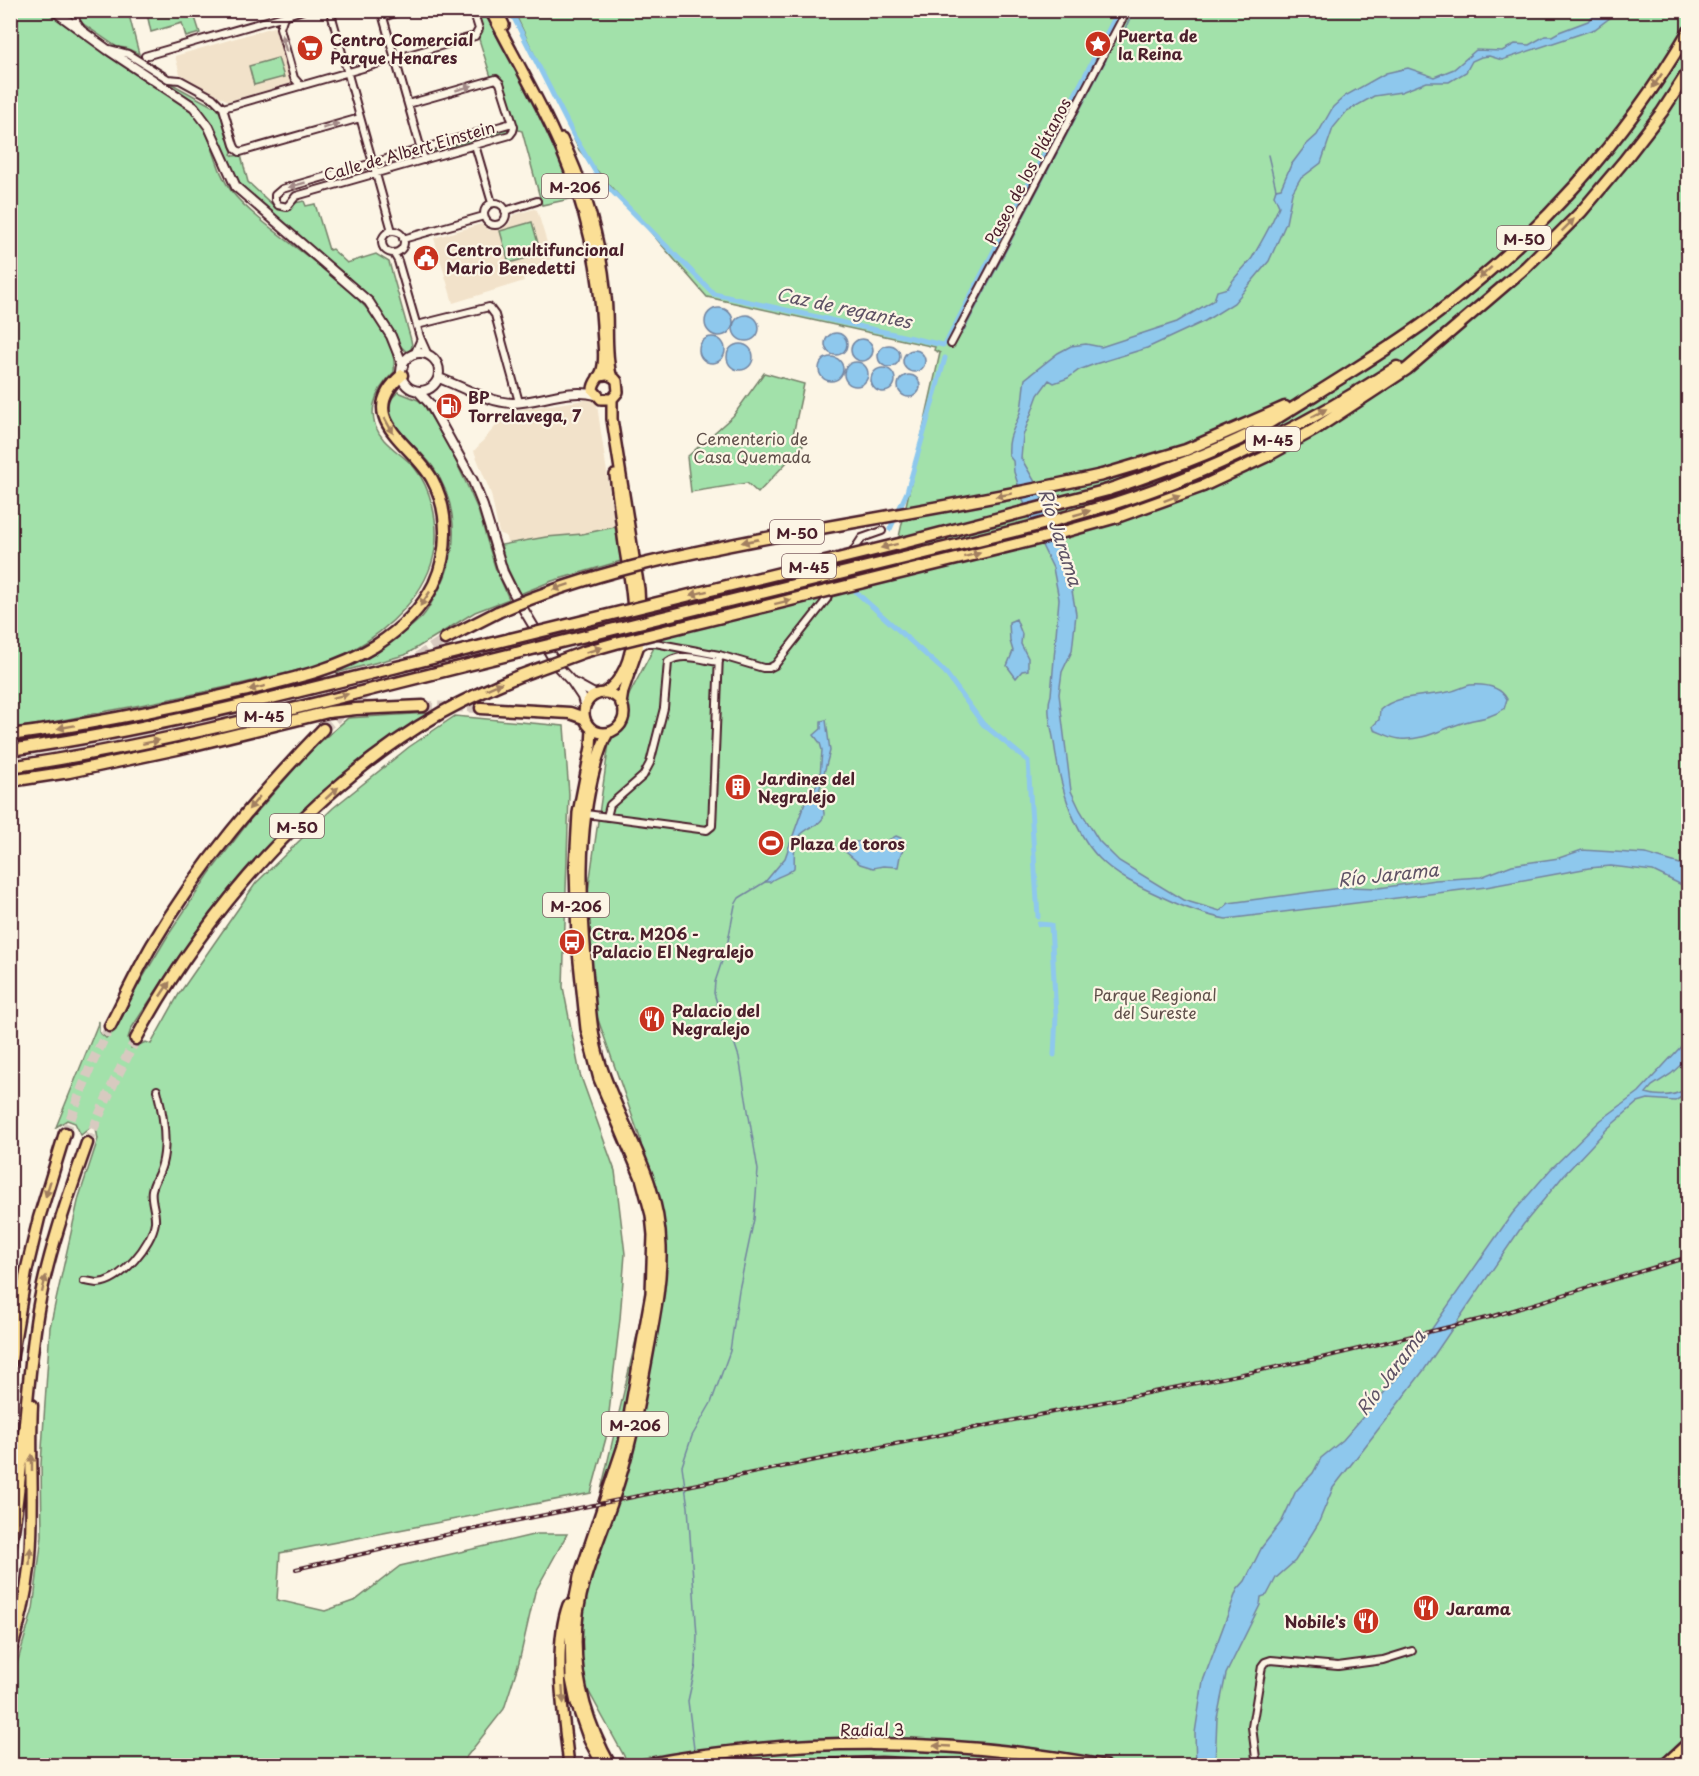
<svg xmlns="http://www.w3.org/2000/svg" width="1699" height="1776" font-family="'Playpen Sans',sans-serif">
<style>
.built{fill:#f2e2ca}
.green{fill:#a2e1aa;stroke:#76806a;stroke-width:1.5}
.water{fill:#8ec8ed;stroke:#73849f;stroke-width:1.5}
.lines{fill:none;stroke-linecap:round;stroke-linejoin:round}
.stream{stroke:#73849f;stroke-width:1.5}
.canal{stroke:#8ec8ed;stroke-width:5}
.motorway-tunnel{stroke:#d8cac0;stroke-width:10;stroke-dasharray:10 5;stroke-linecap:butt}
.minor-casing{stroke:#4a1f2b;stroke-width:10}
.tertiary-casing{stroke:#4a1f2b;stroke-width:12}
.primary-casing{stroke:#4a1f2b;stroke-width:14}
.motorway-casing{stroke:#4a1f2b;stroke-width:15}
.minor{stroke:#fcf5e5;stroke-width:6}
.tertiary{stroke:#fcf5e5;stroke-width:8}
.primary{stroke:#fbdf96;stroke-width:9}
.motorway{stroke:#fbdf96;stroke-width:10}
.rail-casing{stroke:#4a1f2b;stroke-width:4}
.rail{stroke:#fcf5e5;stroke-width:1.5;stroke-dasharray:4.5;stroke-linecap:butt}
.motorway-bridge-casing{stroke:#4a1f2b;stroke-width:15;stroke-linecap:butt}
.motorway-bridge{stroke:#fbdf96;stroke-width:10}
.oneway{fill:#a38a88}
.oneway2{fill:#a27f60}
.labels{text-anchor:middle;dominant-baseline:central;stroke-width:4.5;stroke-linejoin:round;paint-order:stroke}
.shield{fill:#fcf5e5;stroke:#7f5f63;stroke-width:1.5}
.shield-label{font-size:15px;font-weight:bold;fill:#4a1f2b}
.poi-label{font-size:16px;font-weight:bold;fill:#4a1f2b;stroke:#fcf5e5;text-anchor:start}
.street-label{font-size:16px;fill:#4a1f2b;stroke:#fcf5e5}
.park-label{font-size:16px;fill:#60504b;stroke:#fcf5e5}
.water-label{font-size:18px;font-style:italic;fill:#5e5265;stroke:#fcf5e5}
</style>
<rect width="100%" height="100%" fill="#fcf5e5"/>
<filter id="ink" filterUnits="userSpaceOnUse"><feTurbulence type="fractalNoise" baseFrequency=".0167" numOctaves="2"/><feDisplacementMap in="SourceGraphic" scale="12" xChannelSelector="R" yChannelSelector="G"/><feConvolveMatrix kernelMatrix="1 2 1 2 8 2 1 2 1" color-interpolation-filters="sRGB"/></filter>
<g filter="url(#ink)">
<path class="built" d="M277 26 293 83 228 101 180 74 175 56Z
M534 209 537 210 552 259 540 263 543 272 523 278 524 281 453 303 434 238 481 224 489 230H500L509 224 513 215Z
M592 399 597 405 615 527 582 534 507 543 506 536 499 533 491 494 474 451 509 411Z"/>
<path class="green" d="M47 10C78 38 117 59 152 82 164 90 179 97 189 107 214 131 212 166 232 192 271 241 401 303 394 372 374 391 364 417 384 440 393 450 405 457 414 467 431 488 439 522 435 549 428 594 388 630 351 651 325 666 293 671 265 678 214 690 164 701 113 710 80 716 45 725 11 728V11Z
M101 10 108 12 128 11 139 54 126 48 117 47 79 21 77 11Z
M162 10 193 11 200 33 186 37 182 23 151 32 147 14Z
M470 11H486L550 136 575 198 542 205 522 131 512 128 501 92 491 77Z
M514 11H1688V1765H629L577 1670 570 1624 657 1249 640 1138 578 963 611 729 666 625 899 537 940 353 934 350 935 347 707 297 579 150Z
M278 58 284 77 254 85 249 66Z
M172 84 212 106 214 104 221 114 232 152 231 154 234 156 241 155 248 182 277 209 287 211 295 203 304 201 306 206 315 204 329 250 332 249 347 263 376 254 389 262 411 340 412 346 410 351 407 352C392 341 383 314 370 299 331 254 272 228 236 180L205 114 192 101 171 86Z
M506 128 509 130 508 133 433 154 431 149Z
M532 222 541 254 509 263 500 231Z
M764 373 804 384 793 435 803 445 758 493 747 483 691 492 687 457 733 416Z
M398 392 418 400 424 405 451 451 467 485 478 510 495 567 509 599 475 612 405 655 336 673C366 657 395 642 420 619 426 614 429 607 433 600 459 559 461 508 433 467 422 451 395 432 390 414 390 410 390 405 390 400Z
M615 527 621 561 552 581 520 594 507 567 501 545 546 537 582 534Z
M430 713C347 762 272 832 214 908 184 947 158 988 131 1029L128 1038 131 1048 146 1042 151 1044 179 994 256 883 333 808 409 747 455 716 564 726 569 794 563 987 580 1074 615 1171 625 1254 620 1319 606 1438 591 1493 280 1553 277 1600 325 1611 356 1600 400 1566 537 1534H567L535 1592 519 1662 504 1709 460 1765 11 1766V1684L33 1609 42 1536 41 1464 50 1327 79 1197 98 1139 96 1128 91 1127 81 1135 75 1123 67 1120 56 1127 99 1021V1032L106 1038 116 1030 133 994 167 937 209 874 250 820 310 751 348 718Z"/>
<path class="water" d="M1600 11H1619L1595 29 1502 60 1489 56 1481 57 1472 61 1466 72 1449 82H1427L1401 92 1374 96 1347 111 1333 128 1321 163 1300 179 1292 193 1286 223 1269 261 1234 303 1205 321 1147 348 1095 364 1079 370 1068 378 1054 383 1049 380 1038 395 1023 436 1021 458 1038 487 1059 550 1068 567 1076 614 1072 651 1062 672 1059 694 1071 791 1080 810 1099 841 1119 861 1183 900 1220 911 1229 903 1348 887 1379 888 1435 880 1481 877 1512 865 1559 858 1582 850 1646 854 1680 864 1688 865V888L1653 871 1611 866 1589 868 1486 887 1226 919C1203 915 1183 907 1162 897 1140 887 1116 876 1099 858 1073 831 1060 785 1055 749 1053 732 1045 710 1051 695L1059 599 1053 568 1030 521 1014 472 1013 461 1009 456C1007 434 1016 428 1021 409 1023 399 1023 389 1025 379L1058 353 1071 346 1086 344 1101 347 1177 322 1214 300 1217 291 1228 288C1231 280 1246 266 1252 258 1262 241 1272 224 1279 206L1274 195 1276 189 1281 188 1291 165 1306 145 1317 135 1333 107 1345 96 1386 73 1408 68 1434 77 1454 69 1476 50 1502 51 1515 44 1529 45 1545 36H1552L1559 32 1588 21 1593 15Z
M705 322a14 14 0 1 1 28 0a14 14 0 1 1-28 0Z
M733 328a13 13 0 1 1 26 0a13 13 0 1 1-26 0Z
M825 344a11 11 0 1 1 22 0a11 11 0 1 1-22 0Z
M699 350a13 13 0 1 1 26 0a13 13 0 1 1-26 0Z
M851 350a11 11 0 1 1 22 0a11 11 0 1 1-22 0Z
M727 357a13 13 0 1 1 26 0a13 13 0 1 1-26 0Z
M878 356a11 11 0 1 1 22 0a11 11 0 1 1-22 0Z
M903 361a11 11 0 1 1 22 0a11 11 0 1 1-22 0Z
M819 369a12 12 0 1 1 24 0a12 12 0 1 1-24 0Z
M844 374a12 12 0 1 1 24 0a12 12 0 1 1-24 0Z
M871 380a12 12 0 1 1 24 0a12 12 0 1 1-24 0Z
M898 386a11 11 0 1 1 22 0a11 11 0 1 1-22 0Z
M1016 619 1022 634 1021 644 1028 658V670L1022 671 1016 678 1007 666 1013 651 1010 641 1009 622Z
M1470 685C1484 684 1500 686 1507 699L1504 709C1492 717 1482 718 1469 721 1444 727 1426 741 1400 739 1390 738 1383 733 1374 730L1373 726 1379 720 1380 710C1397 694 1426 697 1448 692 1455 691 1462 687 1470 685Z
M826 720 830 751 818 795C818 802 824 807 824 814 823 826 805 827 800 836 792 847 795 857 794 868 786 876 778 875 770 882H765L785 858 805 802 813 793 820 776 822 750 820 743 814 735 821 729V721Z
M896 836 901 838 906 845 900 856 898 867 883 866 873 868 860 864 841 848 842 843 868 841 883 843Z
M1688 1039V1058L1671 1074 1652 1086 1646 1093C1662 1098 1675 1096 1688 1088V1093L1675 1101 1648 1099 1638 1102 1607 1129 1564 1175 1523 1225 1424 1370 1333 1488 1318 1524 1295 1561 1276 1578 1267 1595 1261 1597 1260 1605 1226 1674 1217 1718 1215 1765H1196L1195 1733 1203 1681 1237 1590 1245 1581 1262 1547 1282 1521 1296 1491 1313 1473 1321 1458 1343 1440 1401 1373 1512 1214 1550 1170 1601 1120 1639 1092Z"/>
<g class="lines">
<path class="stream" d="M1119 41 1134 10
M1268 155 1276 189
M962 334 1106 60
M694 1749 688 1701 696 1665 697 1636 688 1507 682 1466 692 1436 711 1403 730 1351 739 1290 754 1219 758 1170 739 1057 734 1042 728 1035 723 1023 714 993 715 982 727 946 735 905 739 898 765 882"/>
<path class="canal" d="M510 10 574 136 599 178 714 294 943 345 946 343 1119 10
M890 529 907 492 945 358
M856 589V592L945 672 983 724 1028 761 1038 917
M1039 924 1051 925 1056 1016 1054 1055"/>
<path class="motorway-tunnel" d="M423 706 481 708
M323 729 382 680 445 639
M65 1133 92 1063 110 1026
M87 1143 114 1082 136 1039"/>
<defs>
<path id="minor" d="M75 10 76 21 81 29
M330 10 392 231
M381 10 424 160
M383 17 404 10
M109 49 128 54 168 79 180 80 213 98 223 108 475 36 479 29 473 10
M145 56 284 16
M301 86 294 78 280 28 284 16 303 10
M408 104 496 79 500 83 514 127 513 131 510 135 296 196 287 207 278 205 275 200V195L282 189 512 123
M223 108 234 145 236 149 240 152 360 118
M475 145 492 203
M484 214a11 11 0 1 1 22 0a11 11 0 1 1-22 0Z
M505 211 537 201
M382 242a11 11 0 1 1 22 0a11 11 0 1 1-22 0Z
M403 239 484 216
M394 254 398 261 420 337 428 355
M417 325 489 307 495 315 519 402
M951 344 1127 10
M414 355 420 341
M719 655 763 668H769L775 665 827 599 831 585 862 538 882 531
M586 814 707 830 712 826 719 655 655 643H647L638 648
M607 817 610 805 643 776 650 763 664 708 668 662C681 652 703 660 719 662
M84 1281C88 1281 94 1283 98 1283 122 1281 152 1244 155 1222 156 1211 150 1199 152 1190 154 1181 160 1173 162 1164 168 1141 163 1113 157 1090
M1257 1766 1252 1727 1262 1666 1265 1662 1271 1660 1338 1666 1383 1660 1412 1651"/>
<path id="tertiary" d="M53 10 108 50 194 107 209 127 236 187 369 302 391 336 403 366
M401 372a19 19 0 1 1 38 0a19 19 0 1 1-38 0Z
M439 378C460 386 490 403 513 403 540 402 568 388 596 395
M418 391 430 404 473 481 483 506 503 572 513 592 558 667 572 682 582 697 585 708
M576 684 596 695"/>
<path id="primary" d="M490 10C517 63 548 114 569 169 588 219 599 272 602 325 602 338 606 357 602 370 600 378 593 381 593 390L601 399H612L618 392 617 381C612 374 606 374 598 377
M497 10 504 25
M562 139C586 189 601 242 606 297 609 323 605 350 611 375
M612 399V419L639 589 641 627 638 648 623 691 621 704
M604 693C648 664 631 588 624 544 621 521 618 498 615 475
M584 713a20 20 0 1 1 40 0a20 20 0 1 1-40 0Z
M592 729 591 747 578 813 575 866 577 942 586 1029 599 1079 641 1178 651 1215 653 1235 651 1293 624 1443 579 1577 570 1623 571 1679 576 1703 589 1740 603 1766
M608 733C602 743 598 756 595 768 577 834 581 903 587 970 590 1002 591 1035 601 1065 622 1130 659 1175 661 1247 662 1281 655 1315 649 1348 641 1392 633 1436 620 1479 610 1513 595 1546 585 1580 566 1646 578 1707 611 1766
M568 1605C552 1649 564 1718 569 1766
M1663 1766 1688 1743"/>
<path id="motorway" d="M1102 475 1186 450 1285 407
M1108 490C1156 473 1206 456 1252 433 1273 421 1293 408 1314 395 1356 368 1399 343 1439 312 1538 236 1625 140 1688 32
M1112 504C1213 472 1308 424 1397 367
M1117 517 1203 486 1265 457 1314 430 1407 369 1526 267 1581 212 1624 161 1662 112 1688 72
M445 639 498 612
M481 708 570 713 584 718
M10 735C89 725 166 709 243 691 287 680 336 670 375 646 400 630 421 610 434 584 449 552 449 510 432 479 412 443 353 418 402 375
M10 750C179 726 344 679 510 639
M10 767C181 742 348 694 516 653
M10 781 69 772 177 749 328 712 356 709 423 706
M110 1026C124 999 137 971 152 945 199 865 259 795 323 729
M136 1039C205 912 314 786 441 713 466 699 492 687 519 676
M10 1366 26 1272 39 1218 65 1133
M10 1550C24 1471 25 1389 38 1310 48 1253 68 1197 87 1143
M10 1654C19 1626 26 1597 29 1568 35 1514 29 1459 32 1405
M639 1766C792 1736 951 1737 1105 1766
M791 1766 881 1763 948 1766"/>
</defs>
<use href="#minor" class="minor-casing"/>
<use href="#tertiary" class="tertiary-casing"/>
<use href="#primary" class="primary-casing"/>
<use href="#motorway" class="motorway-casing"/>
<use href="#minor" class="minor"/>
<use href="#tertiary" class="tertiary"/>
<use href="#primary" class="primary"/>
<use href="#motorway" class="motorway"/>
<defs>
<path id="rail" d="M296 1569 450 1534 1321 1358 1494 1316 1688 1257"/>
</defs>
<use href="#rail" class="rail-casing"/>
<use href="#rail" class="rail"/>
<defs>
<path id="motorway-bridge" d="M498 612C587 573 682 554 777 536 886 516 995 499 1102 475
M510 639 899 544 1108 490
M516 653 1035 526 1112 504
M519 676 584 652 616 643 1042 538 1117 517"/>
</defs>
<use href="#motorway-bridge" class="motorway-bridge-casing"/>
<use href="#motorway-bridge" class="motorway-bridge"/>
</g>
<defs><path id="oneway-solid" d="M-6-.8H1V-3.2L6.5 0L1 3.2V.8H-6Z" transform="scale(1.5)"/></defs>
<g class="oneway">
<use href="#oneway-solid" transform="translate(284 43) rotate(-105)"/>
<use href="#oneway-solid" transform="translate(464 88) rotate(-16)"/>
<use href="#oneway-solid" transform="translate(331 126) rotate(-16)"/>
<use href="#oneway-solid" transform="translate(297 185) rotate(164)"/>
</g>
<g class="oneway2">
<use href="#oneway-solid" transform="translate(1657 81) rotate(124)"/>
<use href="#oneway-solid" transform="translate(1568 225) rotate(-45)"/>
<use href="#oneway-solid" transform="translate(1485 273) rotate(138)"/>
<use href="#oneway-solid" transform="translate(1319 413) rotate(-29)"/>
<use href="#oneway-solid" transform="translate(389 426) rotate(61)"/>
<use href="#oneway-solid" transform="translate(1004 495) rotate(170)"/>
<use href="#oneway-solid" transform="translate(1172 498) rotate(-21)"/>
<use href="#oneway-solid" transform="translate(1082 513) rotate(-16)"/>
<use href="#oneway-solid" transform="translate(750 541) rotate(169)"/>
<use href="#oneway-solid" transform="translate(889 546) rotate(166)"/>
<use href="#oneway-solid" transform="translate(972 555) rotate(-14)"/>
<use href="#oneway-solid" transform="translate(561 587) rotate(161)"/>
<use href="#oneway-solid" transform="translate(699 593) rotate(166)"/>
<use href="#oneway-solid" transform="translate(425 599) rotate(124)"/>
<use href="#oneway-solid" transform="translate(783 602) rotate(-14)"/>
<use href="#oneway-solid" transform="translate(594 650) rotate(-16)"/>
<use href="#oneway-solid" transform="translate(494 686) rotate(-24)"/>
<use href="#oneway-solid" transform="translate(257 688) rotate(166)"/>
<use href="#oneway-solid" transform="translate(340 696) rotate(-14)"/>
<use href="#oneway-solid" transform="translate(66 727) rotate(170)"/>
<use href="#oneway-solid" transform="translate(151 742) rotate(-12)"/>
<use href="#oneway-solid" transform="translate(332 793) rotate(-42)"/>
<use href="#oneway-solid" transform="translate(254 803) rotate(130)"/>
<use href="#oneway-solid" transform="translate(165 989) rotate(-56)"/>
<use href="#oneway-solid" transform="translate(48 1189) rotate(107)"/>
<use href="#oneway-solid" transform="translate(44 1284) rotate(-77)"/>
<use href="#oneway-solid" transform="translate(32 1463) rotate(-90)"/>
<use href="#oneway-solid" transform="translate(30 1556) rotate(-87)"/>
<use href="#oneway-solid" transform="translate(563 1695) rotate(86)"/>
<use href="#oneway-solid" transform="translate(942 1746) rotate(-177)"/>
</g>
</g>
<defs>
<symbol id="sight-disc" viewBox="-11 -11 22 22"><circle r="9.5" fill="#c8321e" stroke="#fcf5e5"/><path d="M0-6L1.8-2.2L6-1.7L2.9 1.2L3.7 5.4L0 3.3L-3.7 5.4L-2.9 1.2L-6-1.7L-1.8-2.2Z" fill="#fff"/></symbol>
<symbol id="supermarket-disc" viewBox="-11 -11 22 22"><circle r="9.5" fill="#c8321e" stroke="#fcf5e5"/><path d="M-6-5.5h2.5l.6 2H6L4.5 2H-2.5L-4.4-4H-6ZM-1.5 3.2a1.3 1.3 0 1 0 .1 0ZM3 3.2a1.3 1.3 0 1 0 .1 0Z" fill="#fff"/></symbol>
<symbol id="civic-disc" viewBox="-11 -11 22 22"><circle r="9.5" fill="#c8321e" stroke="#fcf5e5"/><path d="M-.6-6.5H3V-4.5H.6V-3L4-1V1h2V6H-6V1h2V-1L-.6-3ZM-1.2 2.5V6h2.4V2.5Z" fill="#fff"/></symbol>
<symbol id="fuel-disc" viewBox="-11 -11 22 22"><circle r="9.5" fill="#c8321e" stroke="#fcf5e5"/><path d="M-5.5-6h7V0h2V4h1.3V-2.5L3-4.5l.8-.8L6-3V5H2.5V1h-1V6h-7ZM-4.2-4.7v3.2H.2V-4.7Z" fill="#fff"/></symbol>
<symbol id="building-disc" viewBox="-11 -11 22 22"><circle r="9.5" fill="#c8321e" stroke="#fcf5e5"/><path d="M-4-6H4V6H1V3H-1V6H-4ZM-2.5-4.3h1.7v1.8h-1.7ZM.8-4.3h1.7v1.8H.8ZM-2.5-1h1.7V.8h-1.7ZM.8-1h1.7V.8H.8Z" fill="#fff"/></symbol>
<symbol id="stadium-disc" viewBox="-11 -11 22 22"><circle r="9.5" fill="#c8321e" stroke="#fcf5e5"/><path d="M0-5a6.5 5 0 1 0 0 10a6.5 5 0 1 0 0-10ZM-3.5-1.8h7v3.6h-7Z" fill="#fff"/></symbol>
<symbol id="bus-disc" viewBox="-11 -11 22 22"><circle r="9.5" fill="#c8321e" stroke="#fcf5e5"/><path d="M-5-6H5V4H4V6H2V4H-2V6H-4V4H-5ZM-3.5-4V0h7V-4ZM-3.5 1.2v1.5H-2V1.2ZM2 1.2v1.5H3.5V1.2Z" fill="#fff"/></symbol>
<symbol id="restaurant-disc" viewBox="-11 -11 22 22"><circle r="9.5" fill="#c8321e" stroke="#fcf5e5"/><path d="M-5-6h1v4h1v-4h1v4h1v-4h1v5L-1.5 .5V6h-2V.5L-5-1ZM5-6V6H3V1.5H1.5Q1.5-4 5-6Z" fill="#fff"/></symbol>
</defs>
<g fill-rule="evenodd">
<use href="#sight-disc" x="1083" y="29" width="30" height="30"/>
<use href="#supermarket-disc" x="295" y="33" width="30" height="30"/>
<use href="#civic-disc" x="411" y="243" width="30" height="30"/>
<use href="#fuel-disc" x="434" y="391" width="30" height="30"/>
<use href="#building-disc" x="723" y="772" width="30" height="30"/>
<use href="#stadium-disc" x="756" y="828" width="30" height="30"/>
<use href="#bus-disc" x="557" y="927" width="30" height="30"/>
<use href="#restaurant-disc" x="637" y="1004" width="30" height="30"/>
<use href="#restaurant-disc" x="1411" y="1593" width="30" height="30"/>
<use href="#restaurant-disc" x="1351" y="1606" width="30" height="30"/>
</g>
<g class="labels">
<g class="shield">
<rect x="542" y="174" width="66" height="24" rx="4.5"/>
<rect x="1497" y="226" width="54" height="24" rx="4.5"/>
<rect x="1246" y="427" width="54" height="24" rx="4.5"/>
<rect x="770" y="520" width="54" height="24" rx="4.5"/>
<rect x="782" y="554" width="54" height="24" rx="4.5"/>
<rect x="237" y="703" width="54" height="24" rx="4.5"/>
<rect x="270" y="814" width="54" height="24" rx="4.5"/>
<rect x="543" y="893" width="66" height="24" rx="4.5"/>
<rect x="602" y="1412" width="66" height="24" rx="4.5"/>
</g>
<g class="shield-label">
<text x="575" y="186">M-206</text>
<text x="1524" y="238">M-50</text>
<text x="1273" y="439">M-45</text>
<text x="797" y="532">M-50</text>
<text x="809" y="566">M-45</text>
<text x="264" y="715">M-45</text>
<text x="297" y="826">M-50</text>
<text x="576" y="905">M-206</text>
<text x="635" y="1424">M-206</text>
</g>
<g class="poi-label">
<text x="1118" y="35">Puerta de<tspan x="1118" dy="18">la Reina</tspan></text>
<text x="330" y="39">Centro Comercial<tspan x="330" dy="18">Parque Henares</tspan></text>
<text x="446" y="249">Centro multifuncional<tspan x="446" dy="18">Mario Benedetti</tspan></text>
<text x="468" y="397">BP<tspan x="468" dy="18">Torrelavega, 7</tspan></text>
<text x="758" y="778">Jardines del<tspan x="758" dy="18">Negralejo</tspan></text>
<text x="790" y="843">Plaza de toros</text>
<text x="592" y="933">Ctra. M206 -<tspan x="592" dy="18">Palacio El Negralejo</tspan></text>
<text x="672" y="1010">Palacio del<tspan x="672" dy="18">Negralejo</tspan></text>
<text x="1446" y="1608">Jarama</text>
<text x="1346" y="1621" text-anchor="end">Nobile's</text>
</g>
<g class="street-label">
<text transform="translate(409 150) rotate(-16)">Calle de Albert Einstein</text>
<text transform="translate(1027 171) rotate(-62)">Paseo de los Plátanos</text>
<text x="872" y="1729">Radial 3</text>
</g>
<g class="park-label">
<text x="752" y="438">Cementerio de<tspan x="752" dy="18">Casa Quemada</tspan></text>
<text x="1155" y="994">Parque Regional<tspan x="1155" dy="18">del Sureste</tspan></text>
</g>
<g class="water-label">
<text transform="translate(844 307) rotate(12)">Caz de regantes</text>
<text transform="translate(1061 537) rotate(72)">Río Jarama</text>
<text transform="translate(1388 874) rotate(-6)">Río Jarama</text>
<text transform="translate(1390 1372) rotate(-53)">Río Jarama</text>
</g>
</g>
<rect width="1699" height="1776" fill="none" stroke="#fcf5e5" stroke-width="36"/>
<rect x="18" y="18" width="1663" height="1740" fill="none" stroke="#4a1f2b" stroke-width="2" filter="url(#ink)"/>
</svg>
